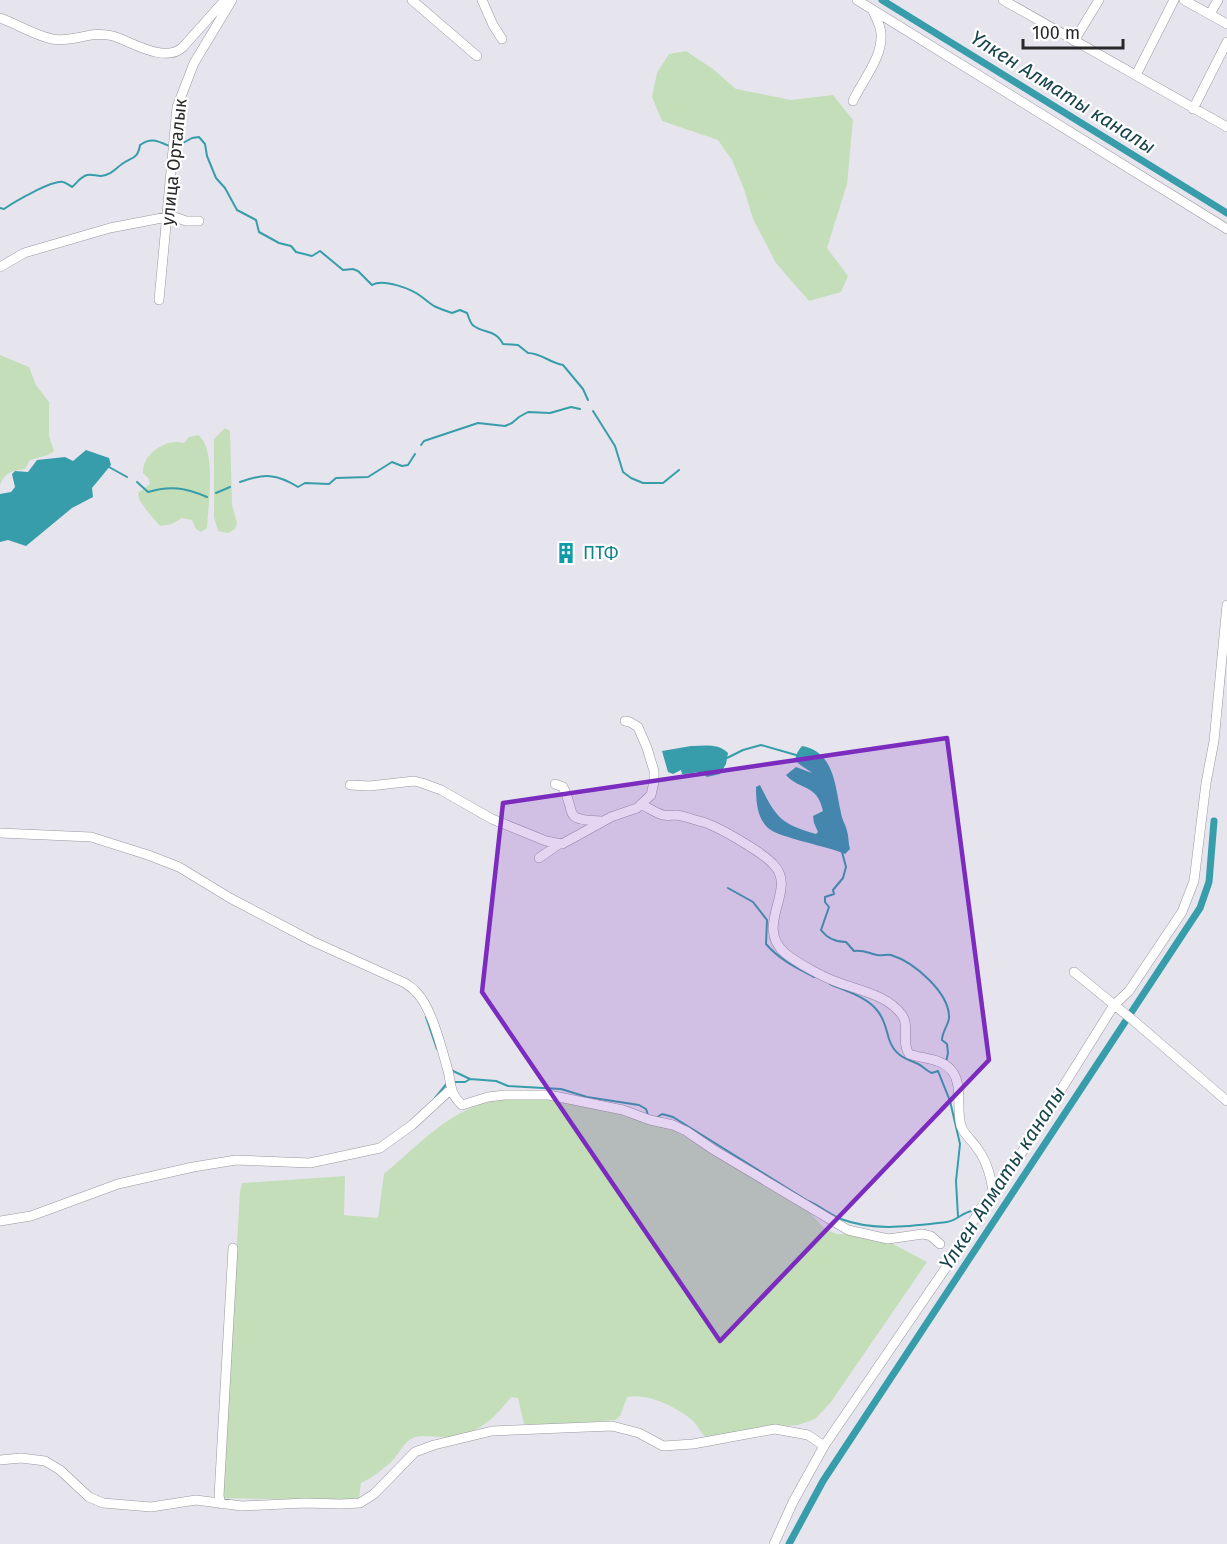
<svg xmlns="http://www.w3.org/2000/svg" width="1227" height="1544" font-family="'Fira Sans',sans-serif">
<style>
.green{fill:#c3deb9}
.water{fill:#389daa}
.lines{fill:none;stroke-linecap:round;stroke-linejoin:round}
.stream{stroke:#389daa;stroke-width:2}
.canal{stroke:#389daa;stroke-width:7}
.minor-casing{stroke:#98979f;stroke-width:10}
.minor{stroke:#fff;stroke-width:9}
.marked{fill:#7b2cbf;fill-opacity:0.2;stroke:#7b2cbf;stroke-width:4.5;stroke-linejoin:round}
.labels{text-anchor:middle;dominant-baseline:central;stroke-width:4.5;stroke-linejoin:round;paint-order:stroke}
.street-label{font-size:18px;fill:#28282b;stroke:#fff}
.culture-label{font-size:18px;fill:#0d838f;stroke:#fff;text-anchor:start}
.water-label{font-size:20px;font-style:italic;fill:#18454b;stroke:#fff}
</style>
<rect width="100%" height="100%" fill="#e6e5ee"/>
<path class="green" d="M686 51 713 69 736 89 791 100 833 95 853 120 847 184 827 248 848 276 841 292 809 301 776 263 753 219 744 189 732 160 718 140 662 121 652 97 657 73 669 54Z
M0 355 29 367 36 385 49 402V436L54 451 48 455 30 460 25 469C12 471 4 472 0 486Z
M225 428 230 431 232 505 237 523 235 529 228 533 218 531 214 517V439Z
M198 435C217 448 208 506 207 528L201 532 196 529 192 520 182 518 172 524 160 526 147 511 139 499 138 493 150 484 149 479 143 473C142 454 166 438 184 443L189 437Z
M547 1098 607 1110 671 1129 702 1146 809 1212 824 1228 836 1234H857L891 1243 927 1262 831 1402 815 1419 798 1425 770 1427 708 1438C699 1433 699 1426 693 1421 677 1407 648 1393 627 1397L620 1416 615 1420 539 1426 524 1424 518 1398 511 1397C491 1423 475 1436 441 1437 433 1437 421 1435 413 1438 403 1442 399 1455 391 1462 382 1470 372 1478 361 1483L359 1499 356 1501 222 1498 240 1192 242 1183 345 1176 344 1215 378 1218 384 1174C419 1145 452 1106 500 1100 515 1098 531 1099 547 1098Z"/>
<path class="water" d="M86 450 109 458 111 465 92 488 93 497 72 508 26 546 8 540 0 542V494L11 492 15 487 12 474 15 471 28 472 37 460 65 457 73 461Z
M691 746C704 746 718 743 728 753L726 764 720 774 707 777C698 768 692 775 682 774L681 770 673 774 668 772 662 751Z
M802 746C835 752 835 787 841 813 842 820 846 825 847 831 849 837 848 843 850 849L845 854C828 846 779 838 768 828 757 818 756 801 756 787L760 785C776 818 781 824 816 834L818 832 814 823 813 816 823 811C817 783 800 791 786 775L796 767 812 773C800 763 788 763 802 746Z"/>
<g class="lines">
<path class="stream" d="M183 143 192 138 199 137 205 144 207 156 216 178 225 188 237 210 256 220 259 232 279 243 291 246 296 252 312 256 320 251 343 270 353 269 358 271 372 285C383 278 412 289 422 297 426 300 429 303 434 306 440 309 446 311 452 313L460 310 467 313C469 317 470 324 474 326 485 334 495 329 503 344L518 345 528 353C541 353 550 363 563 365L583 389 588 400
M0 208 4 209C14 202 52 180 63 182 64 182 71 186 72 187 77 183 80 177 87 175 92 174 96 176 101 176 111 175 115 169 122 164 132 157 138 159 140 145 151 137 158 141 169 146
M593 411 615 446 623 472 631 478 643 483H663L679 470
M421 445 424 441 478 423 505 426 512 423 519 417 528 412 550 413 571 407 580 409
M109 467 127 477
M137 482 148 492C170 485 186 488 207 497
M240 482C264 473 277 474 298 487L305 483 329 484 336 478 368 477 392 462 402 466 408 465 415 454
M216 493 230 487
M727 758 743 750 761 745 796 755
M842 852 846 867 843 878 833 890 834 894 825 897V902L829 907 821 930C827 938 836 942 846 942L854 951C864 950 868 953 877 955 882 956 887 954 891 955 914 962 950 993 949 1018 948 1026 942 1032 942 1040L947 1044 948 1053 946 1062
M728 888 753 902 767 920 766 944C780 960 795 967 814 977
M830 984C845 991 865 996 876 1009 884 1018 886 1029 889 1039 894 1054 903 1058 916 1063 922 1065 926 1071 932 1073L938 1071 950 1101 960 1144 956 1181 958 1217
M426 1017 437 1049
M451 1070 470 1079 496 1081 508 1086 561 1089 587 1097 639 1105 646 1109 648 1115
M453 1082H465L470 1079
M435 1098 448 1082
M656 1118 662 1114 673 1117 808 1201C820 1206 829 1214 841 1219 875 1232 912 1226 947 1222 956 1221 963 1212 972 1211"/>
<path class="canal" d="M882 0 1227 213
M789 1544 823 1481 1200 908 1209 882 1214 821"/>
<defs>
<path id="minor" d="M412 0 477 56
M482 0 493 25 502 39
M857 0 1227 229
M1003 0 1227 127
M1184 0 1227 24
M1210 14 1218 0
M0 18C17 24 34 35 52 39 73 43 91 30 113 36 132 42 165 64 183 47L225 0
M1074 41 1099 0
M1136 75 1174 0
M853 101C862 81 883 57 881 34 881 26 876 18 873 11
M1193 109 1227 42
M0 267 24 253 110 228 172 216 186 221H199
M159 300 177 107 194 63 232 0
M555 784 563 787C577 814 561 820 601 821
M350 785 370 786 414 781 422 783 441 790 492 819 546 841 562 844 611 817 637 808 651 795 654 782V771L647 748 638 727 630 722 625 721
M642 805C649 808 656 813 663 815 668 816 671 815 676 815 685 816 694 820 703 822 719 827 762 852 773 864 799 889 753 925 785 953 797 963 823 977 837 982 858 990 888 995 902 1015 910 1026 901 1042 909 1054 923 1059 942 1058 952 1071 963 1085 956 1109 961 1126 965 1136 972 1140 977 1148 987 1161 991 1177 993 1192
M0 833 91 837 148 855 179 867 230 898 312 941 405 983C409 986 413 988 416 992 431 1006 441 1046 447 1067 452 1083 448 1092 462 1105L488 1097 505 1095H549L623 1110 650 1120 673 1125 686 1131 714 1150 848 1230 888 1239 923 1234 931 1236 940 1244
M539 858 559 844
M1074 972 1134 1021 1227 1101
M0 1221 31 1216 118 1184 193 1167 236 1160 310 1163 380 1148 412 1125 450 1090
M0 1460 21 1458 45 1461 60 1470 89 1497 103 1503 151 1507 196 1500 242 1506 305 1503 340 1504 360 1503 374 1494 415 1452 434 1445 492 1431 612 1426 639 1433 663 1446 693 1444 775 1429 808 1435 824 1446
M221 1504 219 1496 233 1248
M774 1544 793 1502 824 1446 947 1266 981 1208 1009 1173 1114 1005 1129 991 1182 912 1194 881 1206 783 1214 741 1227 605"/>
</defs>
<use href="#minor" class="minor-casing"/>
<use href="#minor" class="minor"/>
</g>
<path class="marked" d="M947 738 989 1060 720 1341 482 992 503 803Z"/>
<defs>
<symbol id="building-bare" viewBox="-9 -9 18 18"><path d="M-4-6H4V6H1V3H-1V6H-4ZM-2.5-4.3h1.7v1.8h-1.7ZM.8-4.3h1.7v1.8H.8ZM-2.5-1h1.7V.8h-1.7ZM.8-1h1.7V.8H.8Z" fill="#0f9aa8" stroke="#fff" stroke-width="2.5" paint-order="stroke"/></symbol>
</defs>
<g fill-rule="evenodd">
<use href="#building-bare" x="551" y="538" width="30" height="30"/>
</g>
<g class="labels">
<g class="street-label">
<text transform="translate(174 162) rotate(-84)">улица Орталык</text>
</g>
<g class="culture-label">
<text x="583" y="553">ПТФ</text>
</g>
<g class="water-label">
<text transform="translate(1063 92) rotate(32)">Үлкен Алматы каналы</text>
<text transform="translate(1002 1178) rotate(-57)">Үлкен Алматы каналы</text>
</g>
</g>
<path d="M1023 39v9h100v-9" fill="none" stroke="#28282b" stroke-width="3"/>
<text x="1032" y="39" font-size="18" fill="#28282b" stroke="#ffffff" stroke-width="4.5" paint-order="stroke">100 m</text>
</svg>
